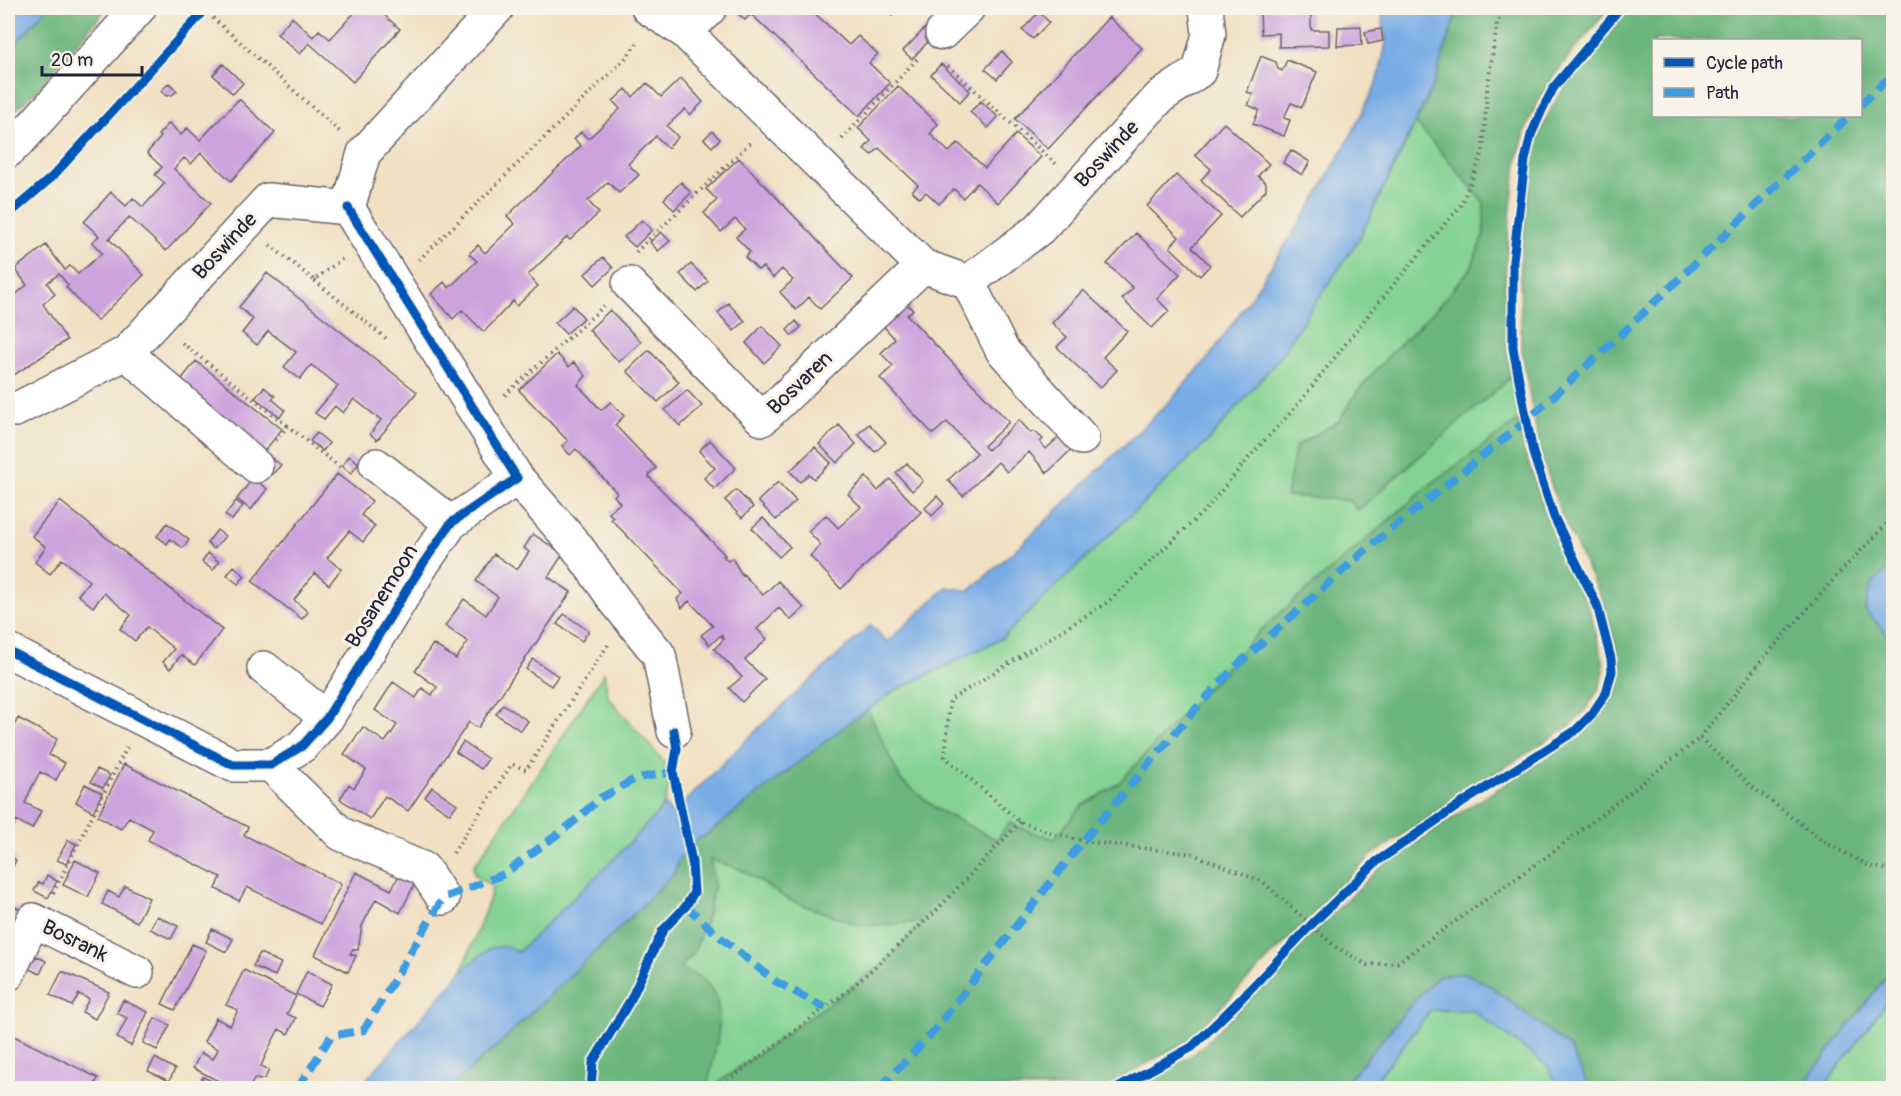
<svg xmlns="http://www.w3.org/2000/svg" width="1901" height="1096" font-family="Pangolin,sans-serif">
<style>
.green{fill:#84d393;stroke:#537a67;stroke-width:1.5}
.forest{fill:#6bb57d;stroke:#466c5c;stroke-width:1.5;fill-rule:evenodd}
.water{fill:#78ace5;stroke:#4d6790;stroke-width:1.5}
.building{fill:#cda3dd}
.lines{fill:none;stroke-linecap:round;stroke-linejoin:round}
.minor-casing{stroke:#6a646a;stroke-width:36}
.path{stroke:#6a646a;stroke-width:4;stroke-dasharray:1.5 4.5;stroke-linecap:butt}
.minor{stroke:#fff;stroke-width:33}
.quiet{stroke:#3c9ce2;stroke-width:8;stroke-dasharray:15 8;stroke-linecap:butt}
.cycleway-casing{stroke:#f7f3e8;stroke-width:13}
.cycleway{stroke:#0057b8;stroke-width:9}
.labels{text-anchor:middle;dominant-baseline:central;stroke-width:6;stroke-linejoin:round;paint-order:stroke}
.street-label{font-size:21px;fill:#22223b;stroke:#f7f3e8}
</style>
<rect width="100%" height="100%" fill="#f7f3e8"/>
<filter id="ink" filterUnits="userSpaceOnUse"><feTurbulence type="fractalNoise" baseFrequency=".0167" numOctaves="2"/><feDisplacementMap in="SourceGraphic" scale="12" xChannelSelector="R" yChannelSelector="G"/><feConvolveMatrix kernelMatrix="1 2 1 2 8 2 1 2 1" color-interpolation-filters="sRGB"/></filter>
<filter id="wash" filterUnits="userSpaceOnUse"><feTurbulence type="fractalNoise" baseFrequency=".008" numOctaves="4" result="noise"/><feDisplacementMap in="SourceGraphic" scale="24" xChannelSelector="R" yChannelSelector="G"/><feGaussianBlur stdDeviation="1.35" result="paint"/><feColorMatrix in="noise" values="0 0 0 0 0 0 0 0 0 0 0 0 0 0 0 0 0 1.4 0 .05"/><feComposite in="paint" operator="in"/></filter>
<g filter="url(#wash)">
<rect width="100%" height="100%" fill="#f1e0c2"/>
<path class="green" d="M1416 123 1484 202V234L1471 268 1435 310 1357 392 1339 421 1296 446 1358 510 1511 377 1518 421 1431 484 1263 628 1118 784 1082 806 1054 839 1031 832 1009 823 997 840 938 810 900 779 868 710 894 691 1001 639 1208 441 1279 358 1312 307 1358 241Z
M604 673 608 697 664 762 670 783 664 805 656 815 616 857 518 953 468 965 461 973 490 898 492 887 475 875 473 867 543 766Z
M710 859 742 870 789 900 862 926 924 921 885 963 711 1088H707L719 1028 680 968 693 954 707 917 714 885Z
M1893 994V1088H1823Z
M1431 1010H1472L1548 1066 1560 1088H1370Z"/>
<path class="forest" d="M47 8H107L37 90 8 117V52Z
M1458 8H1610C1584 38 1554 70 1536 106 1518 141 1514 179 1510 217 1504 270 1502 324 1511 377L1358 510 1348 500 1286 496 1296 446 1339 421 1357 392 1389 355 1435 310 1471 268 1484 234V202L1416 123 1433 85Z
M1630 8H1893L1894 563 1871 586 1865 610 1893 640V968L1801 1088H1590L1569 1047 1490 986 1465 973 1414 1001 1342 1088H1133L1196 1053 1317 929 1381 867 1466 809 1580 737 1598 718 1613 696 1620 672 1619 658 1603 602 1561 514 1540 451 1521 347 1520 262 1532 161 1538 138 1549 113 1561 91ZM1654 40H1860V116H1654Z
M1518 421 1526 455 1547 519 1589 608 1603 660 1604 671 1599 689 1586 709 1571 725 1458 797 1371 856 1187 1041 1103 1088H711L885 963 923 922 862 926 789 900 742 870 710 859 714 885 707 917 693 954 680 968C687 971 695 974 701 978 734 1002 713 1055 707 1088H449L503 1040 640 908 675 872 678 859 695 841 706 835 850 722 868 710 900 779 938 810 997 840 1009 823 1031 832 1054 839 1082 806 1118 784 1263 628 1431 484Z"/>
<path class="water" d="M8 8H47L8 52Z
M1381 8H1458L1433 85 1358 241 1312 307 1279 358 1208 441 1001 639 894 691 850 722 706 835 695 841 679 859 675 872 640 908 503 1040 449 1088H359L468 965 491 948 506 946 518 952 616 857 656 815 664 805 673 813 765 722 871 625 887 642 947 587 969 591 1025 541 1169 402 1209 357 1249 300 1311 206 1350 137 1378 80 1386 44Z
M1893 563V640L1865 610 1871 586Z
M1893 968V994L1823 1088H1801Z
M1465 973 1490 986 1569 1047 1590 1088H1560L1547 1066 1472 1010H1431L1370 1088H1342L1414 1001 1439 976Z"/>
<g id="blocks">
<path class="building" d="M352 8H376L400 29 353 82 309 43 300 54 277 34 292 17 313 37 319 30 330 39 356 11Z
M732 8H809L849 45 858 36 878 54 869 63 890 83 859 116 751 14 745 20Z
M883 8H900L892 16Z
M1258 8 1311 9V30H1329V46L1279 47V33L1261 34 1260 12Z
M1039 12 1049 22 1033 39 1022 30Z
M1109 17 1142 48 1048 149 1015 119Z
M1361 26 1362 45 1337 46 1338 27Z
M926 27 934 35 912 59 903 51Z
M1381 29 1383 41 1368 44 1365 32Z
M1002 51 1012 62 997 79 985 69Z
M1261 56 1276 62 1278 69 1282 71 1287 60 1317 72 1302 107 1291 103 1284 118 1290 120 1284 136 1253 124 1259 110 1248 105 1253 94 1247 92Z
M223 64 243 83 233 94 213 75Z
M941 64 970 91 960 102 931 75Z
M681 78 703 102 690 115 685 109 667 126 678 137 668 148 656 136 628 164 639 175 619 193 608 182 588 201 599 213 570 240 567 237 528 275 538 286 517 306 513 301 484 332 462 310 453 319 431 294 444 282 449 288 477 261 469 254 478 245 485 253 515 224 507 216 581 146 574 139 581 132 588 139 620 109 613 101 626 89 633 97 647 83 661 97Z
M169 83 177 91 172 95 166 96 161 91Z
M898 86 938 124 930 134 949 152 958 143 985 168 1016 134 1041 157 998 203 977 183 963 198 954 189 939 204 926 192 920 198 912 191 918 185 879 148 872 155 864 149 871 141 858 128Z
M239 99 275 133 231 181 201 153 191 164 184 158 174 169 211 203 166 251 129 217 109 239 144 275 97 321 66 287 68 285 59 274 47 283 55 294 43 304 67 340 14 375 8 365V292L12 289 15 295 27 285 15 269 46 245 65 270 70 266 78 274 102 253 92 242 99 236 84 222 111 192 126 206 133 198 143 207 165 183 155 175 162 167 147 153 161 137 158 135 169 123 181 135 187 128 200 140Z
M981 101 998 117 988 128 970 112Z
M1224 123 1269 164 1258 176 1266 183V190L1240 217 1201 180 1211 169 1195 155Z
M712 131 720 139 712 147 704 139Z
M1291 150 1310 162 1302 175 1283 163Z
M739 158 853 278 820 309 809 297 796 310 780 292 793 280 782 269 773 278 763 267 758 270 745 257 750 252 736 237 745 229 735 219 721 232 704 213 717 200 706 189Z
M1176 175 1221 216 1192 247 1210 265 1200 276 1170 247 1179 237 1147 206Z
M681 182 691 193 674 210 664 199Z
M642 220 652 230 635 247 624 237Z
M661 232 670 241 658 251 650 242Z
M1136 233 1180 274 1157 299 1169 311 1152 328 1122 299 1133 288 1107 264Z
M603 257 613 268 595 285 585 274Z
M691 264 708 281 697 292 680 274Z
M267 273 417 392 377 440 370 434 381 420 354 399 343 413 335 406 324 419 315 413 338 386 325 375 311 365 300 379 284 367 296 352 268 331 257 345 242 333 253 319 239 307Z
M1083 290 1127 331 1103 357 1117 370 1100 388 1057 347 1067 337 1052 323Z
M900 297 913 310 907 315 1009 422 984 446 988 450 1019 420 1031 433 1034 431 1043 439 1040 442 1046 449 1059 437 1071 450 1047 473 1029 452 1007 472 998 462 963 496 948 480 977 453 947 422 933 434 880 378 893 366 881 353 895 339 877 319Z
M728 303 745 321 734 331 718 313Z
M573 306 584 318 566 334 555 323Z
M610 310 641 342 619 362 589 330Z
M796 321 801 327 792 336 787 330Z
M762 326 782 346 764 363 746 343Z
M649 350 679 382 658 402 627 371Z
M557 354 569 367 574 362 586 376 578 385 601 410 611 402 624 416 615 425 656 468 649 474V477L725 555 723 556 728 561 732 558 742 575 743 574 763 595 778 581 804 608 791 620 779 608 757 629 767 639 745 660 765 679 742 702 729 688 742 677 714 649 724 639 721 635 710 645 701 635 713 626 689 601 682 608 677 599 683 594 611 519 613 518 609 513 620 503 614 496 617 493 576 449 570 455 562 446 568 441 519 390Z
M196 361 282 429 263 453 177 385Z
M264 387 275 396 272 399 285 410 280 417 255 398Z
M687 390 702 406 680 426 665 410Z
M869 424 886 442 875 452 858 434Z
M839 425 856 444 837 463 819 444Z
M317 433 329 443 323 451 310 441Z
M710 440 736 468 714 489 704 478 715 468 699 451Z
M815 447 831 463 814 479 809 474 800 482 790 471Z
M349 456 359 463 351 474 342 466Z
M270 457 281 465 273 474 263 467Z
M907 463 923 481 912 491 896 473Z
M337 474 372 501 361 515 375 526 363 542 349 531 327 558 341 569 329 585 315 573 294 600 308 612 302 619 252 581Z
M866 477 878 491 890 479 921 512 841 589 810 556 821 545 808 531 826 515 838 528 861 507 848 494Z
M253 478 267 489 251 510 237 499Z
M778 482 796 501 776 520 758 501Z
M736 490 753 507 742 518 725 500Z
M937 496 944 504 932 516 925 508Z
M60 501 222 630 195 665 181 655 170 669 163 662 174 649 147 627 135 641 120 629 131 615 104 593 93 607 78 595 89 581 62 559 50 574 35 562 46 547 32 536Z
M236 501 243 506 232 520 225 515Z
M763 518 790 547 779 557 752 528Z
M167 523 189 540 183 548 170 539 167 544 157 536Z
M217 530 225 536 214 549 207 543Z
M533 534 563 554 548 577 571 592 478 728 469 722 408 811 385 796 370 819 340 799 349 784 354 788 366 770 344 754 363 727 385 742 391 734 397 725 375 710 393 682 416 698 422 688 432 695 437 687 415 671 433 644 456 659 468 642 445 626 464 599 486 615 498 597 476 581 494 554 517 570 529 552 524 548Z
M208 553 219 562 213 570 202 562Z
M234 566 245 576 238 584 227 575Z
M564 614 589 631 582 641 557 624Z
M533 659 558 676 551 686 526 669Z
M503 704 528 721 521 731 496 714Z
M18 718 57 739 49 755 65 763 56 780 40 772 32 787 25 803 41 811 32 829 16 820 8 836V738Z
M463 742 488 759 481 769 456 752Z
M124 764 248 827 244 835 341 884 321 924 247 887 239 901 216 889 221 877 148 840 153 830 129 817 121 829 98 816Z
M97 769 110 775 103 788 91 782Z
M85 784 102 793 93 812 76 802Z
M432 787 457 804 450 814 425 797Z
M68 840 76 844 66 864 57 860Z
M8 855 16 860 8 877Z
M75 860 100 873 88 897 63 885Z
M356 872 391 890 399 875 415 883 400 913 376 899 362 926 358 950 353 949 350 954 356 956 348 972 315 955Z
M47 875 57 881 48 898 34 891 39 882 43 884Z
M125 886 149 898 137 922 102 904 108 891 119 897Z
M9 904 24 911 8 942V907Z
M157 916 178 926 171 939 150 929Z
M212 929 233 939 226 952 206 942Z
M192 944 206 950 175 1010 162 1004Z
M260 953 281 963 275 976 253 966Z
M36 956 46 961 40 974 29 969Z
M244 970 296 996 287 1014 296 1018 288 1034 279 1029 270 1046 261 1066 269 1070 265 1078 259 1080 255 1078 249 1088H232L193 1068 201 1053 213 1059 218 1049 204 1042 216 1018 230 1026 238 1010 226 1005Z
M62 971 109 992 95 1019 82 1012 89 999 79 994 72 1006 50 995Z
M307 971 332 984 320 1006 296 994Z
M123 1000 148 1012 131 1046 117 1038 127 1018 117 1013Z
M155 1018 170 1025 157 1050 143 1043Z
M8 1033 98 1078 94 1086 98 1088H17L8 1083Z
M155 1058 175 1069 169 1081 148 1071Z
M203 1077 220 1085 218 1088H197Z"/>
</g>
</g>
<g filter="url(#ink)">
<use href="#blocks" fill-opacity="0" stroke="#6a646a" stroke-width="1.5"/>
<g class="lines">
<defs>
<path id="minor" d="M648 8 685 32 923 266 968 282 1002 350 1082 438
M685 32 710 8
M942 33 968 8
M8 151 21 139 139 8
M968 282 1039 229 1160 97 1199 71 1209 34 1206 8
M629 284 762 419 923 266
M126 353 256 466
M15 410 126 353 268 200 348 208 364 153 497 8
M376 465 451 523
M517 478 577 547 617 603 659 655 674 731
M9 651 233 765H271L302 746 327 718 424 562 451 523 517 478 348 208
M264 668 327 718
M271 765 341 834 424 869 443 898
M8 974 33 920 137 972"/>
</defs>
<use href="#minor" class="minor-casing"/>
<path class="path" d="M911 8 917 13
M1505 8 1497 23 1487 90 1483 152 1461 205 1374 308 1294 409 1251 455 1207 508 1108 602 950 700 945 757 1020 822 1046 831 1083 841 1193 854 1263 882 1336 947 1367 965 1398 962 1553 852 1700 738 1756 667 1843 569 1894 517
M204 10 340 132
M948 66 1056 164
M842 139 919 57
M270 245 314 280
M636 252 750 143
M342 259 314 280 388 340
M419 260 625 59 639 41
M182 343 288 426
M505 395 604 306
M276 441 288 426 342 469
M1700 738 1751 786 1823 841 1871 867 1894 870
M453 853 512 764 526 770 608 645
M53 893 127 747
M583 1088 590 1079
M718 1088 849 990 935 912 1020 822"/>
<use href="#minor" class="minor"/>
<path class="quiet" d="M1860 105 1894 73
M686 906 720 937 775 981 825 1008
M298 1088 331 1036 364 1030 443 898 504 874 570 825 600 798 637 778 673 772
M880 1088 933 1032 1083 841 1192 713 1234 668 1369 547 1526 421 1614 341 1849 116"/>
<defs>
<path id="cycleway" d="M8 215 52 177 207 8
M9 651 233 765H271L302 746 327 718 424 562 451 523 517 478 348 208
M591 1088 593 1062 631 999 663 930 686 906 694 892 692 862 673 772 677 749 674 731
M1118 1088 1192 1047 1236 1004 1312 924 1376 862 1462 803 1575 731 1592 714 1606 693 1612 671 1611 659 1597 605 1554 517 1533 453 1513 348V261L1525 160 1531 135 1542 110 1554 87 1620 8"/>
</defs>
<use href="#cycleway" class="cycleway-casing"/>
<use href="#cycleway" class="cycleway"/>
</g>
</g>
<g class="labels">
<g class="street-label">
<text transform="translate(1107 154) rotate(-47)">Boswinde</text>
<text transform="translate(225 246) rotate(-47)">Boswinde</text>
<text transform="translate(800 383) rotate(-44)">Bosvaren</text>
<text transform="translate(382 596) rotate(-58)">Bosanemoon</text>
<text transform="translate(75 941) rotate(26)">Bosrank</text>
</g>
</g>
<rect width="1901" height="1096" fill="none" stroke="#f7f3e8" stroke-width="30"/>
<rect x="1652" y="39" width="210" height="78" fill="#f7f3e8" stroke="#a29fa3" stroke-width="1.5"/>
<rect x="1664" y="58" width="30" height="9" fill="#0057b8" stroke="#a29fa3" stroke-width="1.5"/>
<text x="1706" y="69" font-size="18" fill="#22223b">Cycle path</text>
<rect x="1664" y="88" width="30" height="9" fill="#3c9ce2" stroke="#a29fa3" stroke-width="1.5"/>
<text x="1706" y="99" font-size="18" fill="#22223b">Path</text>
<path d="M42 66v9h100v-9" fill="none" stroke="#22223b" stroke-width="3"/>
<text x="51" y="66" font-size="18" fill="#22223b" stroke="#f7f3e8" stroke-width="4.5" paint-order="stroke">20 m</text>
</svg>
